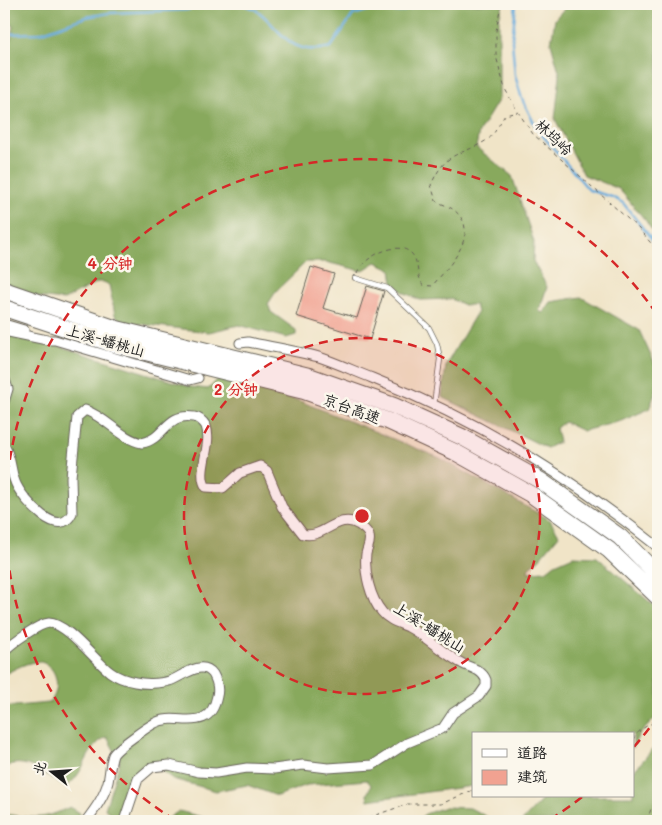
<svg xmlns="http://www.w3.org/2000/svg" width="662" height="825" font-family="Mali,'LXGW WenKai TC',sans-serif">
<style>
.forest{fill:#88a95d;stroke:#52623c}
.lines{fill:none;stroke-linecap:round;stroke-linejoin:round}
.stream{stroke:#66aadc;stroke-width:2.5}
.building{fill:#f1a291}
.lane-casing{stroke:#666258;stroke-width:6}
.street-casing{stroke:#666258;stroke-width:11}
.highway-casing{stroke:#666258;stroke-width:18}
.path{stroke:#666258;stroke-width:1;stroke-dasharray:4 4;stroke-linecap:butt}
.lane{stroke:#fff;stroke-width:4.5}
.street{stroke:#fff;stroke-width:9}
.highway{stroke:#fff;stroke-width:16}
.ring{fill:none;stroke:#d62828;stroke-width:2.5;stroke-dasharray:9 6}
.labels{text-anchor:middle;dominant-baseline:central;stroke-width:5;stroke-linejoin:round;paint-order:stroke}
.street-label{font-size:15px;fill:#1c1c1c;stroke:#fbf7ec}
.centre{fill:#d62828;stroke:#fbf7ec;stroke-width:2.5}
.ring-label{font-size:15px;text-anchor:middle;font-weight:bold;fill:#d62828;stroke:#fbf7ec;stroke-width:5;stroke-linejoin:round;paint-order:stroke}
</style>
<rect width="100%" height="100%" fill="#fbf7ec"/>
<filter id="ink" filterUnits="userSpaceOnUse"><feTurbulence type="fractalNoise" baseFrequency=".02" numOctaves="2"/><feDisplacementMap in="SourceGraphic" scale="10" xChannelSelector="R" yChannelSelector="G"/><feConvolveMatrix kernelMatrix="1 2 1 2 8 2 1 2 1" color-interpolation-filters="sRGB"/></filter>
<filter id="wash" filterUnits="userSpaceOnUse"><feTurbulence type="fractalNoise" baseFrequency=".0096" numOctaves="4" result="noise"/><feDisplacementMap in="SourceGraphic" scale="20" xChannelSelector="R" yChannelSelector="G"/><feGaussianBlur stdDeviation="1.12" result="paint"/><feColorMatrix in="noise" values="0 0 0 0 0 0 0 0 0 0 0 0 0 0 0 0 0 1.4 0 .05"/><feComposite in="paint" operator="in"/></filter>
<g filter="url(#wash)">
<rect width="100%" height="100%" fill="#f0e4c7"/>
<path class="forest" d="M4 4H503L499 19V99L479 132 476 147 512 176 534 242 533 261 547 287 539 311 543 313 551 302 581 297 639 330 658 371V386L649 409 621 421 583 431 564 422 556 428 559 442 547 448 442 397 446 365 477 312 475 305H464L451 299 420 300 403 292 393 283 391 269 376 262 362 271 326 262H306L277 290 268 304 271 312 296 330V335L286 338 239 325 209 332 122 322 115 315 109 285 104 282H98L64 300 37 297 4 285V40L11 39 14 26 4 19Z
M568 4H658V240L646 221 619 189 584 175 555 119 560 75 551 43 555 19Z
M4 325 49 343 191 387 208 389 218 379 223 378 300 401 440 458 550 520 559 535 539 559 529 567 528 572 546 571 555 564 573 556 597 557 658 609V715L638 736 633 748V734H473V786L368 800 367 795 371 785 367 780 307 785 277 796 247 785 216 791 173 779 152 764 133 779 120 815 116 818 105 809 120 761 107 737C85 746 86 775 65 787 48 777 24 754 4 768V707L49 703C61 692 59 667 41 662 30 660 12 670 4 675Z
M658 743V821H522L546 796H633V772Z
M70 807 80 813 78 821H4V814C34 818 41 821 70 807Z
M445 807 470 808 495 821H416L425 814Z
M179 811 217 821H164Z"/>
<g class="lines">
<path class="stream" d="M240 4C278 10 278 61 331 47L353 15 375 8 400 12 423 4
M516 4 512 41 515 75 522 99 537 129 589 190 612 197 623 203 658 247
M4 34 40 33 86 17 109 13 185 10 226 4"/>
</g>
<g id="blocks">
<path class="building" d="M311 267 334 274 323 308 357 318 367 286 384 291 370 339 296 316Z"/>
</g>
</g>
<g filter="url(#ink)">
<use href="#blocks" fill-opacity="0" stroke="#666258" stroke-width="1"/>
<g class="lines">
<defs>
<path id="lane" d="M355 278 387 288 429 328 437 344 440 359 434 405"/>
<path id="street" d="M4 324 24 330
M4 331 47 340H55L190 380 198 378
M240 343 248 342C272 347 296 351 319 357 337 363 354 371 372 378 476 419 571 477 658 547
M4 377 8 389 4 402
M4 445C13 461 10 474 17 486 24 500 59 541 72 513L71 477 77 417 85 410C106 417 121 439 142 443 165 439 166 412 194 417 200 418 203 421 206 426 213 445 196 472 206 487L223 488 240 473 260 466 267 471 282 507 303 534C323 540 338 511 359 525 363 528 368 531 369 536 371 543 367 548 366 554 364 572 370 598 382 612 388 620 399 623 408 627 429 638 444 655 465 665 473 668 483 671 486 680V686L479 696 453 713 443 728 407 743 373 765 328 768 303 765 274 769 247 768 216 773 199 772 169 765 152 767 138 779 124 821
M4 651C12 643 38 624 49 623 67 623 95 661 110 672 118 678 125 680 135 682 144 684 159 684 169 681 181 678 201 658 213 674 217 681 219 688 217 696 209 736 177 711 155 723 147 727 116 749 113 755 110 763 110 773 108 782 104 797 95 809 86 821"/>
<path id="highway" d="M4 290 117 329 309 376 394 406 462 437 541 481 620 537 658 575
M4 308 113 344 304 391 388 421 455 452 532 495 609 550 658 597"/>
</defs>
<use href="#lane" class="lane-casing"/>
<use href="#street" class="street-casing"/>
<use href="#highway" class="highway-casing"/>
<path class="path" d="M286 4 303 7 312 4
M501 4 496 31V56L505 89 518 112 533 134 638 228 656 249 658 255
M357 273C363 256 405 235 415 259 419 269 416 273 423 285L432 286C448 267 483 233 454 210 449 206 441 204 436 201L431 185C447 149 458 158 487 140 494 136 500 122 505 115L518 112
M633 740C637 730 649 724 658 721
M337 821 364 819 408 804H441L473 790
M647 821 651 809 658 800"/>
<use href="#lane" class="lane"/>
<use href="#street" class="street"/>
<use href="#highway" class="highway"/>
</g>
</g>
<circle cx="362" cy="516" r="178" fill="#d62828" fill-opacity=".12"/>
<g class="ring">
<circle cx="362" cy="516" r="178"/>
<path d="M658 716A357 357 0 0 1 633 748M582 797A357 357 0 0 1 549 820M175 820A357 357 0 1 1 658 316"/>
</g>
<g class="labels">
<g class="street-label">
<text transform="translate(554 137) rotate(44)">林坞岭</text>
<text transform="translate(106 340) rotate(16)">上溪-蟠桃山</text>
<text transform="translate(352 408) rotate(20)">京台高速</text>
<text transform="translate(430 627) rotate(32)">上溪-蟠桃山</text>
</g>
</g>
<circle cx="362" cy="516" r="8" class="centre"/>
<g class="ring-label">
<text x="110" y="269">4 分钟</text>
<text x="236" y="395">2 分钟</text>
</g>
<rect width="662" height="825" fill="none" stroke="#fbf7ec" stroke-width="20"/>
<rect x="472" y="732" width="162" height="65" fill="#fbf7ec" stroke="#a29f99"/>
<rect x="482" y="749" width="25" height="8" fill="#ffffff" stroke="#a29f99"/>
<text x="517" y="758" font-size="15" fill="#1c1c1c">道路</text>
<rect x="482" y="770" width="25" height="15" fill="#f1a291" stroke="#a29f99"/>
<text x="517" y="782" font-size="15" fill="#1c1c1c">建筑</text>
<g transform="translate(52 772) rotate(287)" stroke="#fbf7ec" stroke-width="4" paint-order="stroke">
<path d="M0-4L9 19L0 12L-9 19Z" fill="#1c1c1c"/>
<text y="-8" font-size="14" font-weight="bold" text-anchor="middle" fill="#1c1c1c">北</text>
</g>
</svg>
